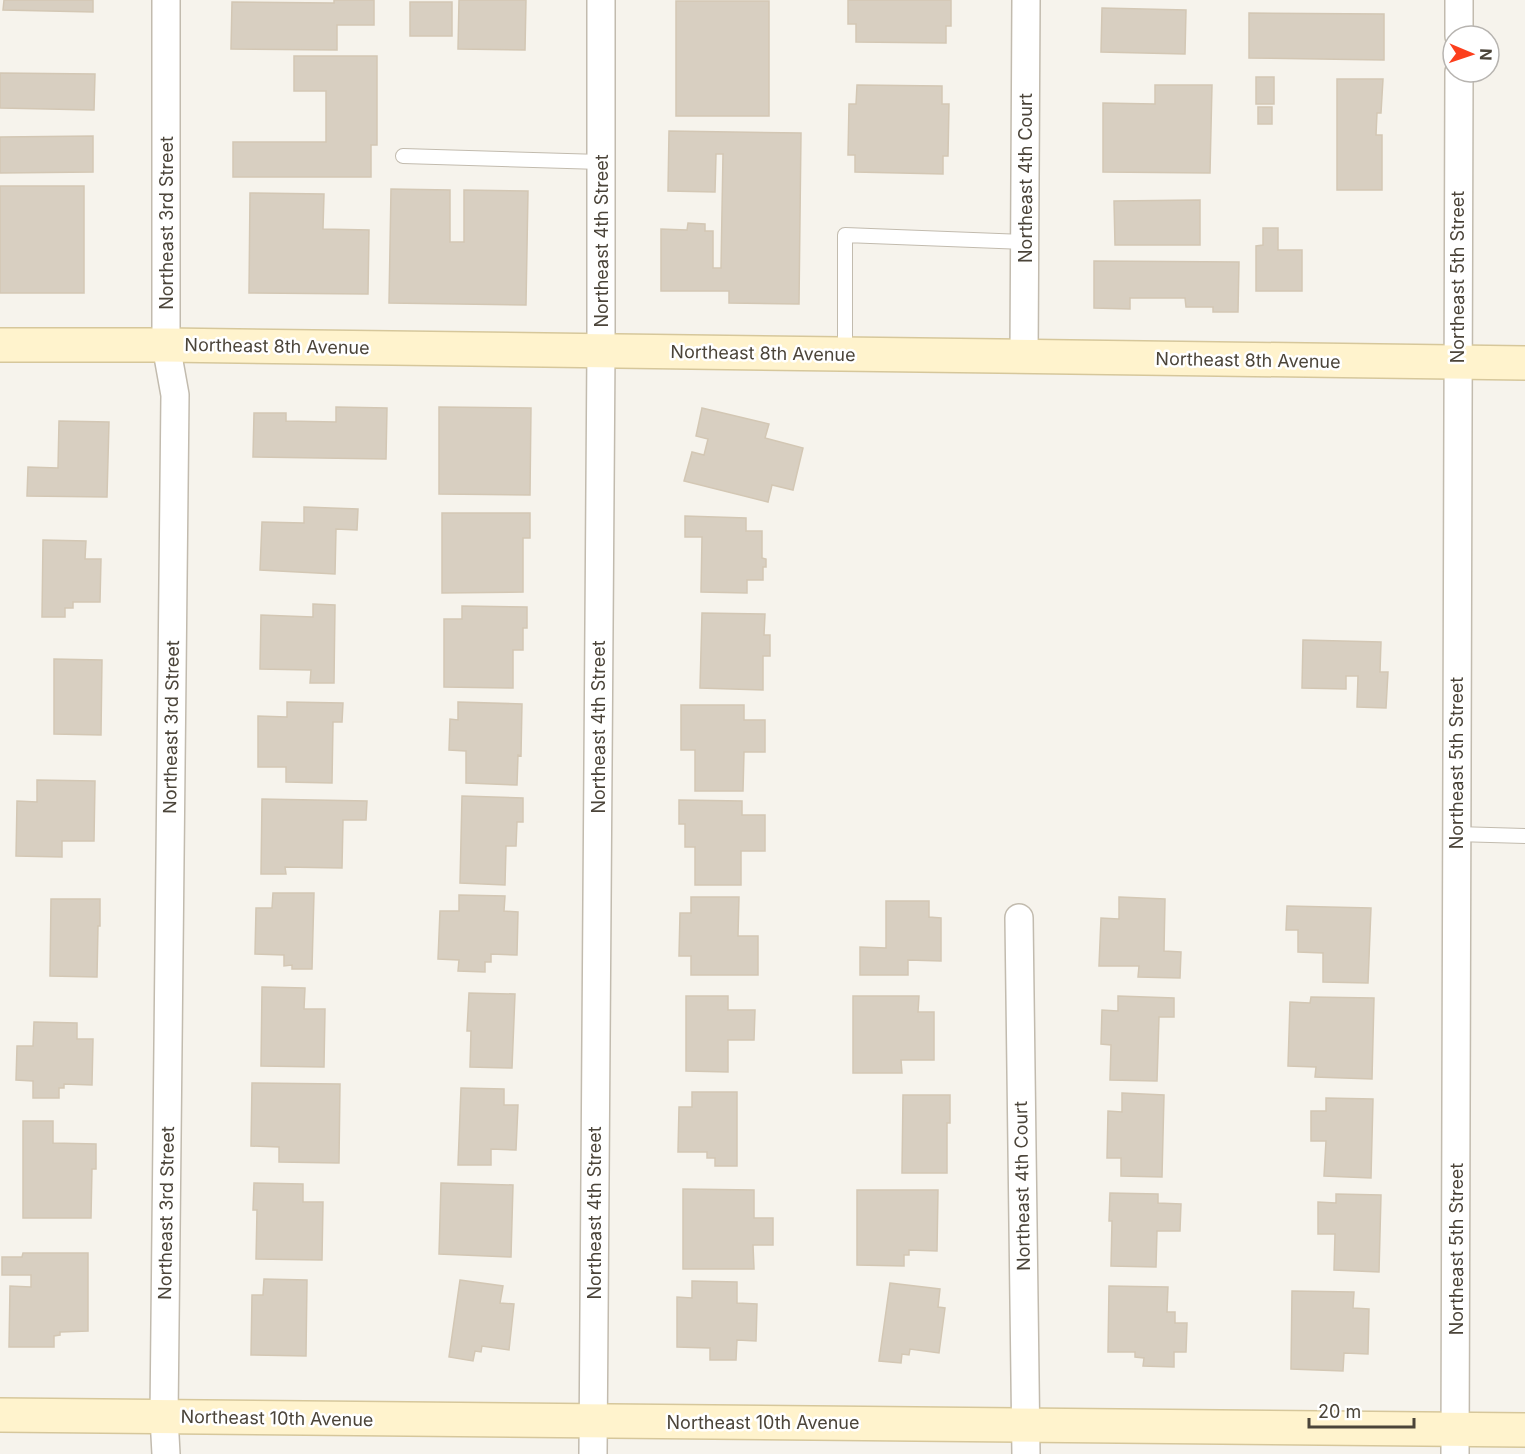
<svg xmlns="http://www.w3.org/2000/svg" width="1525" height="1454" font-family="Inter,sans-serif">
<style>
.building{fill:#d8cfc1;stroke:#d3c7b4;stroke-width:1.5}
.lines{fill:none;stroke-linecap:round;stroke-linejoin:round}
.lane-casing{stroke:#c2bbae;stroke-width:16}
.street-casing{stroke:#c2bbae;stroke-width:30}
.secondary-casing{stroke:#d6c79b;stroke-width:36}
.lane{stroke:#fff;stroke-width:14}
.street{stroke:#fff;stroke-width:27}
.secondary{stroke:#fff3cd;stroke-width:33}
.labels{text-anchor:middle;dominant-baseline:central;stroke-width:5;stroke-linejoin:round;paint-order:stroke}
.street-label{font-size:18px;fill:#4b4439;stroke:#fff}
</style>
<rect width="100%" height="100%" fill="#f6f3ec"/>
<path class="building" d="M4 0H93V12L3 10Z
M334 0H374V25H337V50L231 49 232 2 334 3Z
M459 0H526L525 50 458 49Z
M848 0H951V26H946V43L856 42V24H848Z
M676 1H769V116H676Z
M410 2H452V36H410Z
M1102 8 1186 10 1185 54 1101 52Z
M1249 13 1384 14V60L1249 58Z
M294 56H377V145H371V177H233V142H326V91H294Z
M0 73 95 74 94 110 0 108Z
M1256 77H1274V104H1256Z
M1337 79H1383L1381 113H1377L1376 135H1382V190H1337Z
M857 85 942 86V104H949L948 156H943V174L855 172V155H848L849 104H856Z
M1155 85H1212L1210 173 1103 172V103L1155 104Z
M1258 107H1272V124H1258Z
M669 131 801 133 799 304 729 303V291H661V229L687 230 688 223 705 224V231H713V268H721L723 154H716L715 192 668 191Z
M93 136V172L0 173V137Z
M0 186H84V293H0Z
M391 189 450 190V242H464V190L528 191 526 305 389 303Z
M250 193 324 194 323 229 369 230 368 294 249 293Z
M1200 200V245H1115L1114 201Z
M1263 228H1278V250H1302V291H1256V246L1263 245Z
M1094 261 1239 262 1238 312H1213V307H1186L1185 298H1130V309L1094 308Z
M336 407 387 408 386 459 253 457 254 413H286V421L336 422Z
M439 407 531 408 530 495 439 494Z
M702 408 769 424 765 438 803 448 793 490 772 485 768 502 684 481 692 452 704 455 708 439 696 436Z
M59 421 109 422 107 497 27 496 28 467 58 468Z
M304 507 358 509 357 530 336 529 335 574 260 570 262 522 304 523Z
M442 513H530V538H523V592L442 593Z
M685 516 746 518V531H762V558L766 559V567H763V580H747V593L701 592 702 537H685Z
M43 540 86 541 85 559H101L100 602H73V608H65V617H42Z
M313 604 335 605 334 683H310L311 670 260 669 261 615 313 617Z
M462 606 527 607V628H523V650H513V688L444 687V619H462Z
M702 613 765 614 764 635H770V656H763V690L700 688Z
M1303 640 1381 642 1380 672H1388L1386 708 1357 707 1358 676H1346V689L1302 688Z
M54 659 102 660 101 735 54 734Z
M287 702 343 703 342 722H333L332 783 286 782V767H258V716L287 717Z
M458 702 522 704 521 756 518 755 517 785 466 783V751L449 750 450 719 458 720Z
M681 705H744V720H765V752H744L743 791H695V750H681Z
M37 780 95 781 94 841H62V857L16 856 17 801 37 802Z
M462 796 523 798V822H517L516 846H506L505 885 460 883Z
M262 799 367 801 366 820H343L342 868 285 867 286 874H261Z
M679 800 742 801V815H765V851H741V885H695V847H685V824H679Z
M273 893H314L312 969H292V965L284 966V955L255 954 256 908H272Z
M459 895 505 896 504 911 518 912 517 955 491 954V962H485V972L458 971 459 960 438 959 440 911H459Z
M691 897H739L738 936H758V975H691V956H679L680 913H691Z
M1119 897 1165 899 1164 951 1181 952 1180 978 1138 977 1139 966H1099L1101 918 1119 919Z
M51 899H100V926H98L97 977 50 976Z
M886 901H929V917L941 918V961L908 960V975H860V947L886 948Z
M1287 906 1371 908 1368 983 1323 982V953L1298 952V930H1286Z
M262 987 305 988 304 1009H325L324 1067 261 1066Z
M469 993 515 994 512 1068 470 1067 471 1031H467Z
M686 996H728V1010H755L754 1040H728V1072L686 1071Z
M853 996H919L918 1012H934V1060H901L902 1073H853Z
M1118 996 1174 998V1017H1159L1157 1081 1110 1080 1111 1045 1101 1044 1102 1010 1118 1011Z
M1311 997 1374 998 1372 1079 1315 1077 1316 1067 1288 1066 1290 1002 1310 1003Z
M34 1022 77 1023V1039H93L92 1085 64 1084V1088H59V1098H33V1081L16 1080 17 1046H33Z
M252 1083 340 1084 339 1163 279 1162V1147L251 1146Z
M461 1088 504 1089V1105H518L516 1150 491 1149V1165H458Z
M692 1092H737V1166H715V1158H707V1152H678L679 1107H692Z
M1122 1093 1164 1095 1162 1177 1121 1176V1158H1107L1108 1111 1122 1112Z
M903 1095H950V1123H947V1173H902Z
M1326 1098 1373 1099 1371 1178 1324 1176 1326 1141H1311V1111H1326Z
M23 1121H53V1143L96 1144V1169H92L91 1218H23Z
M254 1183 303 1184V1202H323L322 1260 256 1259 257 1210H253Z
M441 1183 513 1185 511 1257 439 1254Z
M683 1189 754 1190V1218H773V1245H753L754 1269H683Z
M857 1190H938L937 1251 909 1250V1255H904V1266L857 1265Z
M1110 1193 1158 1194V1203L1181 1204 1180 1231H1157L1156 1267 1111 1266 1112 1221H1109Z
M1336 1194 1381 1195 1379 1272 1334 1270 1335 1234H1318V1202L1336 1203Z
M23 1253H88V1331L60 1332V1335L54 1336V1347H9L10 1286 31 1287V1275H2V1257H22Z
M264 1279 307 1280 306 1356 251 1355 252 1295H263Z
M460 1280 503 1286 500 1303 514 1304 509 1350 482 1346 481 1352 475 1351 473 1361 449 1357Z
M692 1281 737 1282V1303L757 1304 756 1341 737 1340 736 1360H710V1348L677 1347V1297L692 1298Z
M890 1283 940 1289 938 1307 945 1308 939 1353 910 1349 909 1355 902 1354 901 1363 879 1361Z
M1109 1286 1168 1287 1167 1312H1175V1323H1187L1186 1352H1174V1367L1143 1366 1144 1358 1135 1357V1352H1108Z
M1292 1291 1354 1292 1353 1308 1369 1309 1368 1354 1344 1353 1343 1371 1291 1369Z"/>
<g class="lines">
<defs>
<path id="lane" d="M403 156 601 162
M845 354V235L1024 242
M1456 834 1525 836"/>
<path id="street" d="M1459 36V0
M1024 357 1026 0
M1019 918 1026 1454
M166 1454 164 1417 175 395 166 345V0
M593 1454 601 350V0
M1455 1454 1459 72"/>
<path id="secondary" d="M0 345H166L1525 363
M0 1415 1525 1430"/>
</defs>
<use href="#lane" class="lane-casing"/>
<use href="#street" class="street-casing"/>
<use href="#secondary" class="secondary-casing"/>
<use href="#lane" class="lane"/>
<use href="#street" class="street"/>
<use href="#secondary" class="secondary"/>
</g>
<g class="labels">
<g class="street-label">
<text transform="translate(1025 178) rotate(-90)">Northeast 4th Court</text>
<text transform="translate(166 223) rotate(-90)">Northeast 3rd Street</text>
<text transform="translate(601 241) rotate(-90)">Northeast 4th Street</text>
<text transform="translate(1457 277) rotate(-90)">Northeast 5th Street</text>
<text transform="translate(277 346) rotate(1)">Northeast 8th Avenue</text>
<text transform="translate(763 353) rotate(1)">Northeast 8th Avenue</text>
<text transform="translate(1248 360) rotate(1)">Northeast 8th Avenue</text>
<text transform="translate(171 727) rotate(-89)">Northeast 3rd Street</text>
<text transform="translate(598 727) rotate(-90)">Northeast 4th Street</text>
<text transform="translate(1456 763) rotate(-90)">Northeast 5th Street</text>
<text transform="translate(1022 1186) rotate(-91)">Northeast 4th Court</text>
<text transform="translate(166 1213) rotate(-89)">Northeast 3rd Street</text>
<text transform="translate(594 1213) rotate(-90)">Northeast 4th Street</text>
<text transform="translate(1456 1249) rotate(-90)">Northeast 5th Street</text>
<text transform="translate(277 1418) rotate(1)">Northeast 10th Avenue</text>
<text x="763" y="1422">Northeast 10th Avenue</text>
</g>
</g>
<g transform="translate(1471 54) rotate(92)"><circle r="28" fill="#ffffff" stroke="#b7b4b0" stroke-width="1.5"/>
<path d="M0-4.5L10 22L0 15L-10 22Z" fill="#fc3f1d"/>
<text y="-9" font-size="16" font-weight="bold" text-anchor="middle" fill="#4b4439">N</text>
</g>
<path d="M1309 1418v9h105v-9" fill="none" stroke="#4b4439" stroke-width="3"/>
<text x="1318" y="1418" font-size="18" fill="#4b4439" stroke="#ffffff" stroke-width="4.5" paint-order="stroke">20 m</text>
</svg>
